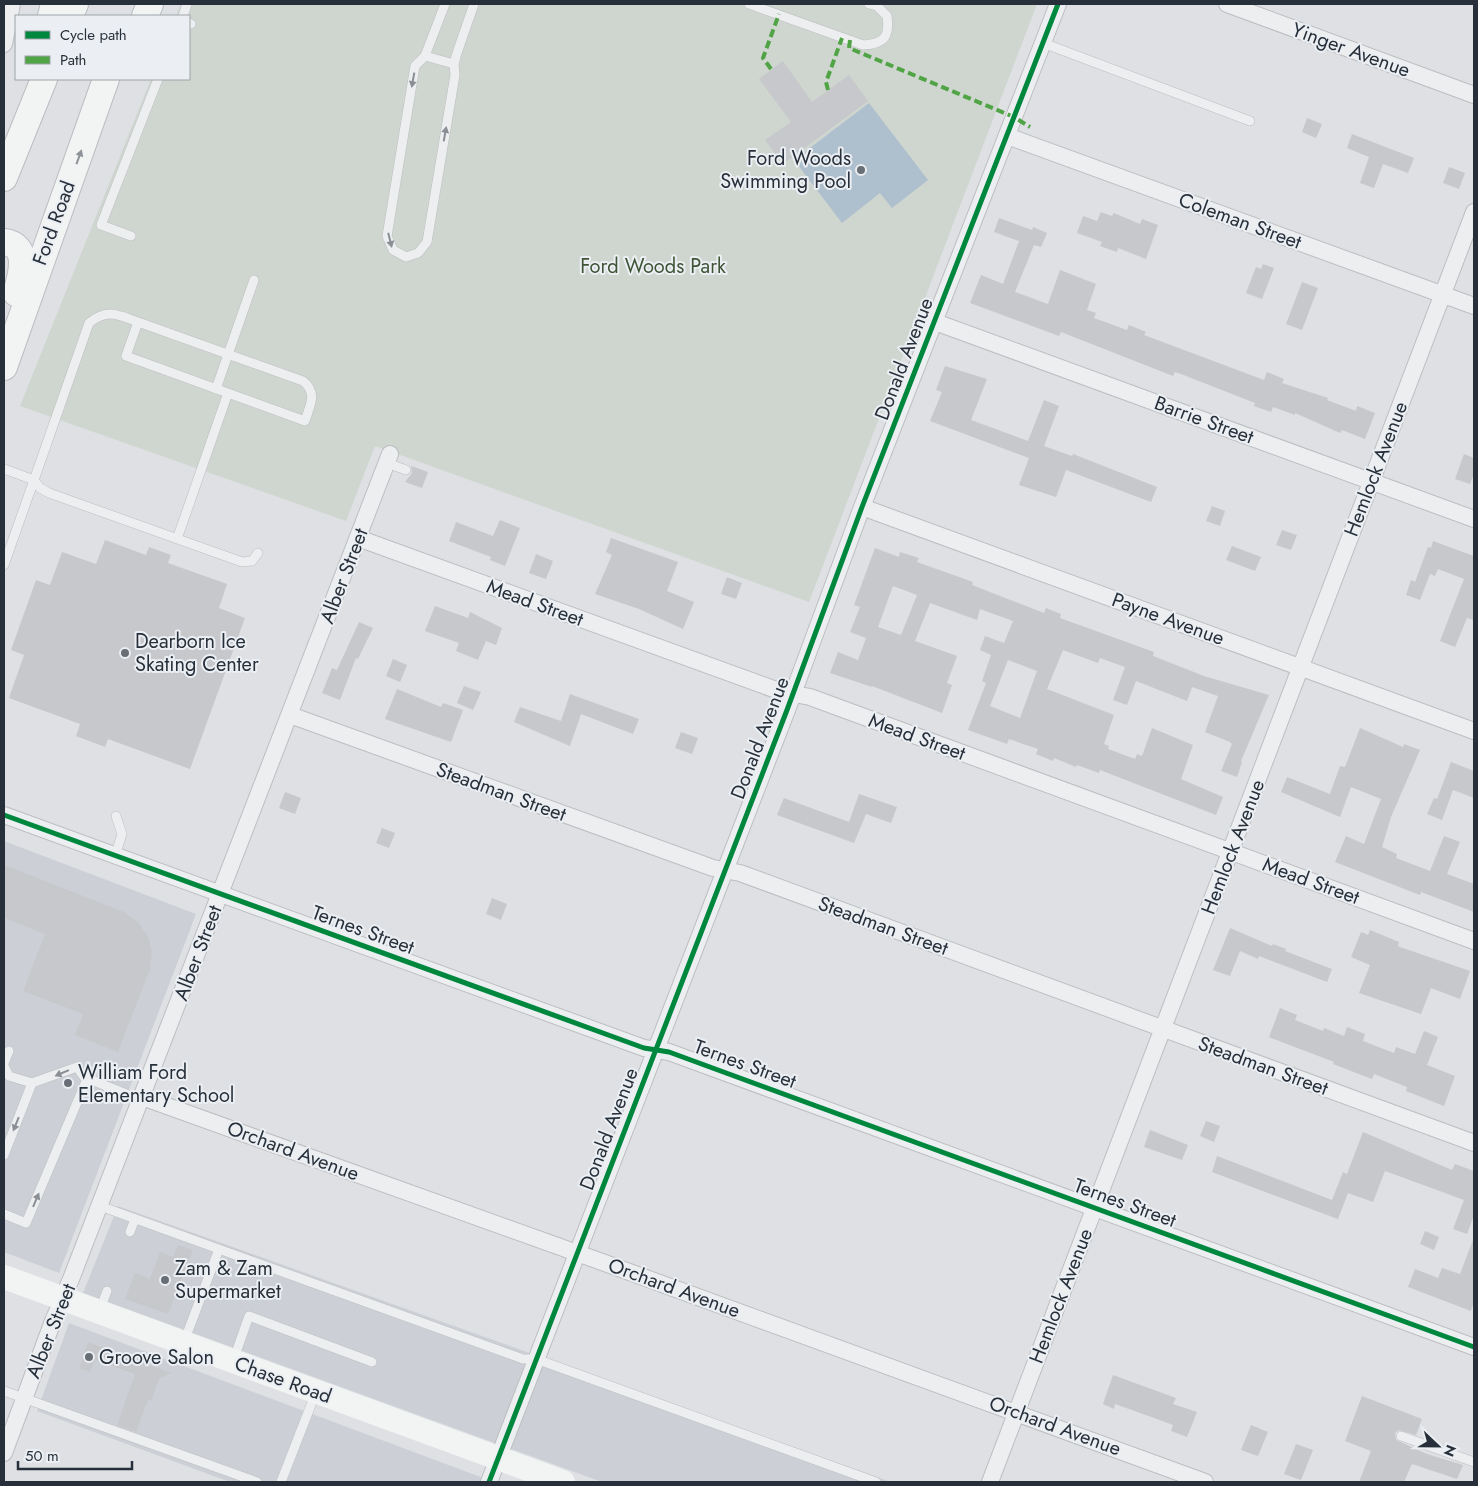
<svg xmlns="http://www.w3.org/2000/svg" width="1478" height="1486" font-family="Jost,sans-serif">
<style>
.built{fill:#ccd0d6}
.green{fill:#cfd6cf}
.water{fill:#aebfcd}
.building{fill:#c6c8cb;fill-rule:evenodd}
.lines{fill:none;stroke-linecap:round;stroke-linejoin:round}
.lane-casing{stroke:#bcbec1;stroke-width:10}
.street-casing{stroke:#bcbec1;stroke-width:18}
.primary-casing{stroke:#bbbdc1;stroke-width:28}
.lane{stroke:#edeef0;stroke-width:9}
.street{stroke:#edeef0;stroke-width:16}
.secondary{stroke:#f2f4f4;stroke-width:24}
.primary{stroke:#f2f4f4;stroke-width:26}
.quiet{stroke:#51a445;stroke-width:4;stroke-dasharray:8 4;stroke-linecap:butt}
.cycleway-casing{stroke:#ebeff3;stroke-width:8}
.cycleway{stroke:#00873e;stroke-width:5}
.oneway{fill:#8a8f95}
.oneway2{fill:#8c9297}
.poi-dot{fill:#676e75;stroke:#ebeff3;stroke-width:2}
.labels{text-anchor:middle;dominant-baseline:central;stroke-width:4;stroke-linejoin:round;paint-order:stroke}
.street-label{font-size:20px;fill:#27303a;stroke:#ebeff3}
.poi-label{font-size:20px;fill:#27303a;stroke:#ebeff3;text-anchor:start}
.park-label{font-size:20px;fill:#3e5435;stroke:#ebeff3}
</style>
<rect width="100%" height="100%" fill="#dee0e3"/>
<path class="built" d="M4 841 196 914 59 1273 4 1252Z
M118 1206 891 1482H602L83 1293Z
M69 1323 494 1482H230L37 1411Z"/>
<path class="green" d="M181 4H1037L809 602 375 446 346 521 20 406 151 79H189V16H176Z"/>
<path class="water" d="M869 103 928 180 892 208 880 193 842 223 794 160Z"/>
<path class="building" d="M783 61 812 102 849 75 868 101 783 164 765 140 791 122 759 79Z
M1307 118 1322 124 1316 138 1302 132Z
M1352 134 1414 158 1408 173 1383 164 1374 188 1360 183 1369 157 1347 148Z
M1449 167 1465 173 1459 189 1443 183Z
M1101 212 1112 216 1114 213 1140 224 1142 219 1158 225 1146 259 1118 248 1117 252 1100 246 1102 242 1077 233 1083 216 1097 221Z
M999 218 1032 230 1033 227 1047 233 1041 247 1034 245 1015 292 1048 304 1060 270 1096 284 1087 310 1096 313 1094 318 1127 330 1129 325 1146 332 1144 335 1264 380 1267 372 1284 379 1282 383 1328 398 1327 400 1356 411 1357 406 1375 413 1365 439 1342 430 1340 433 1295 413V415L1273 407 1271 412 1254 406 1255 403 1181 374 1175 372 1173 376 1061 332 1059 336 970 303 981 275 1003 284 1019 241 994 232Z
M1263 264 1274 268 1262 299 1246 293 1256 267 1261 269Z
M1302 282 1318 288 1302 330 1286 324Z
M945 366 987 379 971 420 1028 441 1044 400 1059 406 1044 446 1072 456 1073 454 1157 487 1151 502 1066 470 1056 497 1019 485 1029 458 930 421 942 392 936 390Z
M1464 454 1474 458V474L1470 484 1455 479Z
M411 466 428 472 422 488 405 482 412 473Z
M1212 506 1225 511 1220 526 1206 521Z
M500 520 520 528 505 566 490 560 491 557 449 541 456 522 493 536Z
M1282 530 1297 535 1291 550 1276 545Z
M611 538 678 562 667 591 694 602 683 629 639 609 595 594 612 555 606 552Z
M105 540 146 555 149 547 171 555 168 563 227 584 219 608 245 618 190 769 108 739 105 747 76 736 80 724 9 698 24 655 11 650 36 580 50 585 62 552 96 564Z
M1433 541 1474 556V620L1467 618 1455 647 1440 641 1464 579 1438 569 1435 576 1430 574 1420 600 1406 595 1411 580 1415 582 1428 547 1431 548Z
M1232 546 1261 557 1255 571 1226 560Z
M875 548 899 557 900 552 919 558 917 562 973 582 972 585 1044 613 1046 608 1061 614 1060 618 1154 652 1153 656 1204 676 1269 695 1241 761 1242 762 1237 777 1221 771 1232 744 1230 742 1205 732 1218 696 1192 687 1187 701 1136 681 1127 705 1113 700 1125 667 1100 658 1098 663 1063 650 1047 689 1114 715 1104 744 1109 746 1108 749 1135 759 1137 754 1142 756 1152 728 1193 745 1181 779 1223 797 1216 815 1100 770 1099 773 1077 765 1076 767 1054 758 1053 761 1036 754 1038 749 1009 739 1007 744 968 730 986 683 982 681 991 655 980 650 985 636 1004 643 1013 621 980 609 977 620 930 603 915 641 957 656 947 683 952 685 942 713 872 686V687L830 673 838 652 858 660 866 638 850 632 860 607 854 605ZM893 586 917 595 901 635 878 627ZM1008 660 1037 671 1020 718 990 706Z
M536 554 553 561 546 579 529 573Z
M727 577 742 583 736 599 721 594Z
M435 606 468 618 470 612 502 628 496 645 486 641 478 660 456 651 459 643 425 631Z
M359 622 373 628 358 659 356 658 340 700 322 693 332 668 337 670Z
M393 659 407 665 400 682 386 676Z
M464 686 481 692 473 710 457 703Z
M397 689 441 707 443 703 463 710 451 742 385 719Z
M570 694 639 719 633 734 581 714 570 746 514 722 520 707 561 721Z
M1360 728 1403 747 1404 744 1420 750 1391 817 1382 847 1397 854 1396 858 1430 871 1444 836 1460 842 1447 874 1474 884V912L1421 892 1420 895 1335 862 1346 836 1364 844 1381 799 1351 787 1340 817 1281 792 1287 777 1330 794 1340 766 1345 767Z
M681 732 698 738 692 754 675 748Z
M1451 762 1474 771V798L1453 790 1442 820 1427 814 1434 798 1437 799Z
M285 792 301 798 295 814 279 808Z
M859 794 897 807 891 823 866 814 854 843 777 815 784 798 849 822Z
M382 828 395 833 389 848 376 843Z
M4 865 124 912 139 923 148 937 152 951 150 969 118 1052 75 1035 83 1014 23 991 45 934 4 918Z
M492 898 507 904 501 920 486 914Z
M1230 928 1272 946 1273 944 1286 949 1285 951 1332 969 1327 982 1259 956 1258 959 1240 951 1230 976 1213 970Z
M1370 930 1399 942 1398 946 1400 947 1470 971 1460 999 1431 988 1421 1014 1359 993 1370 965 1351 957 1361 932 1368 935Z
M1280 1008 1297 1015 1295 1020 1323 1031 1324 1028 1344 1036 1347 1027 1365 1034 1363 1041 1394 1053 1396 1047 1415 1054 1424 1031 1438 1037 1427 1065 1455 1076 1444 1106 1406 1091 1407 1087 1374 1074 1372 1079 1351 1071 1333 1064 1334 1062 1269 1037Z
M1206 1121 1220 1126 1214 1142 1200 1136Z
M1150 1130 1188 1145 1182 1160 1144 1147Z
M1363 1132 1452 1170 1455 1164 1474 1171V1215L1467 1234 1453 1229 1464 1200 1385 1171 1373 1202 1348 1193 1338 1219 1212 1172 1217 1156 1332 1200 1343 1172 1347 1174Z
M1425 1231 1439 1237 1434 1250 1420 1244Z
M1473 1240 1474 1301 1471 1311 1408 1287 1415 1269 1438 1278 1442 1268 1460 1274Z
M178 1245 193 1250 168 1314 125 1299 135 1273 150 1279 160 1252 173 1257Z
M88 1342 171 1373 159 1379 151 1401 148 1400 136 1432 117 1425 135 1374 95 1360 90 1372 79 1368Z
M1113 1375 1176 1398 1173 1404 1197 1412 1187 1437 1171 1431 1173 1425 1143 1414 1115 1404 1114 1409 1103 1404Z
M1362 1396 1422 1419 1416 1435 1399 1430 1395 1433 1396 1440 1427 1454 1463 1465 1457 1479 1412 1464 1404 1482H1359L1371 1451 1345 1441Z
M1251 1425 1268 1432 1258 1456 1241 1450Z
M1296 1444 1313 1450 1301 1480 1284 1474Z"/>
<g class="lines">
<defs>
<path id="lane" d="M445 4 425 56 415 66 387 236 393 250 406 257 418 253 427 242 455 75 454 64 457 53 474 4
M749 4 863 45C884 44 890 37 887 16L877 6 869 4
M183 16 187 4
M189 23 191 24
M1043 43 1250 121
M425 56 454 64
M131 236 101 225 158 79
M138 322 126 356 305 421C310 405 318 393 303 381L138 322C118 315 108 308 89 323L34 480 40 488 49 493 242 562 252 561 258 553
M216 389 254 280
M387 463 406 470
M4 469 34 480 4 565
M177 539 228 393
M115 856 122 834 116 816
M4 1063 9 1051
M4 1066 9 1076 32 1083 77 1067 84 1077 141 1100
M4 1155 32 1083
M100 1206 523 1359H536L876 1482
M4 1214 26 1223 87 1079
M130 1232 135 1219
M99 1312 107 1291
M184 1342 219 1249
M233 1361 249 1316 372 1362
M4 1391 257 1482
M1401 1436 1474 1462
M281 1482 316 1392"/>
<path id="street" d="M1227 4 1474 95
M4 44 12 4
M1007 136 1474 306
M935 322 1474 519
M862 507 1474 731
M358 538 779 691 810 697 1474 941
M290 715 713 868 740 873 1474 1143
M4 815 644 1048 669 1052 1474 1347
M142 1097 591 1258 1205 1482
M4 1453 53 1321 71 1279 390 454
M489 1482 787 710 862 507 1058 4
M990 1482 1474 212"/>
<path id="primary" d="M51 16 54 4
M70 16 75 4
M145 16 150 4
M4 178 44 79
M4 242C30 245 22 274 16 293
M4 367 106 79"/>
</defs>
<use href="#lane" class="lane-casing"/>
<use href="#street" class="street-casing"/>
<use href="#primary" class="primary-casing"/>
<use href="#lane" class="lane"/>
<use href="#street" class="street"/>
<path class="secondary" d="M4 1277 563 1482"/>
<use href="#primary" class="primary"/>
<path class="quiet" d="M850 40 849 48 1014 117 1030 127
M771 69 763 58 779 14
M828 90 826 82 842 38"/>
<defs>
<path id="cycleway" d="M4 815 644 1048 669 1052 1474 1347
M489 1482 787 710 862 507 1058 4"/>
</defs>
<use href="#cycleway" class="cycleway-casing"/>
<use href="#cycleway" class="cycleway"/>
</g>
<defs><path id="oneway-solid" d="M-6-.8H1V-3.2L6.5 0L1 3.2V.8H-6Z" transform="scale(1.25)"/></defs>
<g class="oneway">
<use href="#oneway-solid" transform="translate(413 80) rotate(100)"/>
<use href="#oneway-solid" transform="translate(445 134) rotate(-80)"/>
<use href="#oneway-solid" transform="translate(390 240) rotate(76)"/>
<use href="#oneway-solid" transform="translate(62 1073) rotate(157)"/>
<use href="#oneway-solid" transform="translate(16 1124) rotate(112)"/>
<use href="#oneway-solid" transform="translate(36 1200) rotate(-67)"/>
</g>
<use class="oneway2" href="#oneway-solid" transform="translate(79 157) rotate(-70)"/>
<g class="poi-dot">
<circle cx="861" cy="170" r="5"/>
<circle cx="125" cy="653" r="5"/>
<circle cx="68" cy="1083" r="5"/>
<circle cx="165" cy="1280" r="5"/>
<circle cx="89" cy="1357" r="5"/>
</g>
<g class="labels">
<g class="street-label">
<text transform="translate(1351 50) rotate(20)">Yinger Avenue</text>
<text transform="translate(1240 221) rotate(20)">Coleman Street</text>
<text transform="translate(54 223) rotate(-70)">Ford Road</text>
<text transform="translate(904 359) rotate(-69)">Donald Avenue</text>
<text transform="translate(1204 420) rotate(20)">Barrie Street</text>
<text transform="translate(1376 469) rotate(-69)">Hemlock Avenue</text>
<text transform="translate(344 576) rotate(-69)">Alber Street</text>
<text transform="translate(535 603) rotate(20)">Mead Street</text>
<text transform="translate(1168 619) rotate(20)">Payne Avenue</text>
<text transform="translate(917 737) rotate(20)">Mead Street</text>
<text transform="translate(760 738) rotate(-69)">Donald Avenue</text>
<text transform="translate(501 792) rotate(20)">Steadman Street</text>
<text transform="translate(1233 847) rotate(-69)">Hemlock Avenue</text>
<text transform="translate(1311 881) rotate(20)">Mead Street</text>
<text transform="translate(883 926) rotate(20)">Steadman Street</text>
<text transform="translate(363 930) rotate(20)">Ternes Street</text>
<text transform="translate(198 953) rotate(-69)">Alber Street</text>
<text transform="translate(745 1064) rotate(20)">Ternes Street</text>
<text transform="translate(1263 1066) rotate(20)">Steadman Street</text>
<text transform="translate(609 1129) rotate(-69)">Donald Avenue</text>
<text transform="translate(293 1151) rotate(20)">Orchard Avenue</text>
<text transform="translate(1125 1203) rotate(20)">Ternes Street</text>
<text transform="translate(674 1288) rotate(20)">Orchard Avenue</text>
<text transform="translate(1061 1296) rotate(-69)">Hemlock Avenue</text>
<text transform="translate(51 1331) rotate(-68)">Alber Street</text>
<text transform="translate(283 1380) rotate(20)">Chase Road</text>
<text transform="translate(1055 1426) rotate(20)">Orchard Avenue</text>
</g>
<g class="poi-label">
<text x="851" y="158" text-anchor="end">Ford Woods<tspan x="851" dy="23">Swimming Pool</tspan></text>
<text x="135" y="641">Dearborn Ice<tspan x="135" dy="23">Skating Center</tspan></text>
<text x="78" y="1072">William Ford<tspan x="78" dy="23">Elementary School</tspan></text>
<text x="175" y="1268">Zam &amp; Zam<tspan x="175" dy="23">Supermarket</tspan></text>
<text x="99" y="1357">Groove Salon</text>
</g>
<g class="park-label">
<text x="653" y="266">Ford Woods Park</text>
</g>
</g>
<rect width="1478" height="1486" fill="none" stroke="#27303a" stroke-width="10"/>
<rect x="15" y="15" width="175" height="65" fill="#ebeff3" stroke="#9da3a9"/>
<rect x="25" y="31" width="25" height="8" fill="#00873e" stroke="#9da3a9"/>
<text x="60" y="40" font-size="15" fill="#27303a">Cycle path</text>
<rect x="25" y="56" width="25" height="8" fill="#51a445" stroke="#9da3a9"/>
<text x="60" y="65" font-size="15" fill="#27303a">Path</text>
<g transform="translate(1438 1446) rotate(112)" stroke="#ebeff3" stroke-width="4" paint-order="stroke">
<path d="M0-4L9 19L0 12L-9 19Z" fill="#27303a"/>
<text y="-8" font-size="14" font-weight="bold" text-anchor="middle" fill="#27303a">N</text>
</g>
<path d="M18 1461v8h114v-8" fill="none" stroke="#27303a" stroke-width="2.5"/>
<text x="25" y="1461" font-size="15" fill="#27303a" stroke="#ebeff3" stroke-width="4" paint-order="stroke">50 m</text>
</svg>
